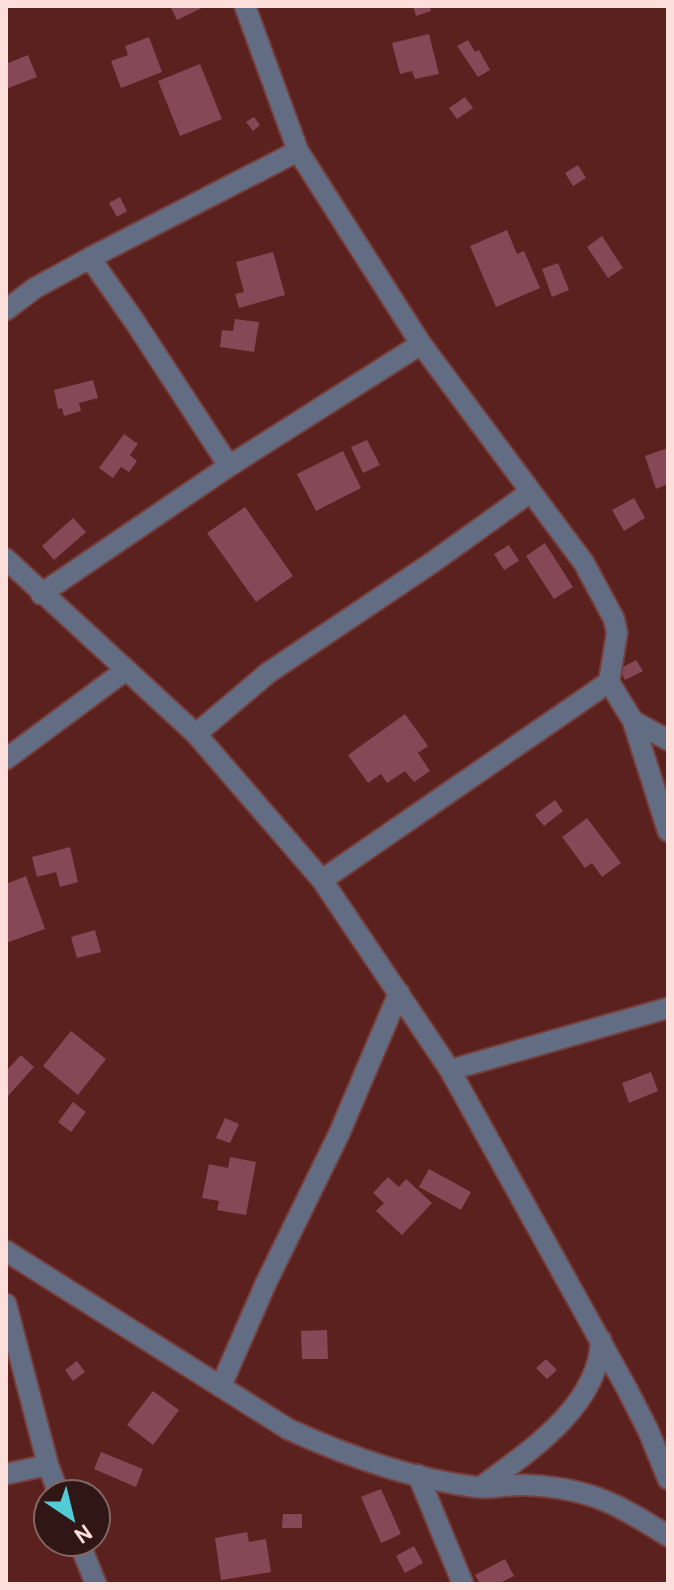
<svg xmlns="http://www.w3.org/2000/svg" width="674" height="1590" font-family="Cabin,sans-serif">
<style>
.building{fill:#864756}
.lines{fill:none;stroke-linecap:round;stroke-linejoin:round}
.minor-casing{stroke:#753f3d;stroke-width:24}
.minor{stroke:#626d84;stroke-width:20}
</style>
<rect width="100%" height="100%" fill="#5b211f"/>
<path class="building" d="M170 6H206L177 20Z
M413 6H430L431 11 416 16Z
M429 34 439 74 415 79 412 71 400 74 392 43Z
M149 37 162 72 121 88 111 61 128 55 125 46Z
M468 40 475 52 479 50 490 70 478 77 457 46Z
M28 55 37 77 6 89V64Z
M200 64 222 119 180 136 158 81Z
M465 97 473 108 457 119 449 108Z
M254 117 260 125 253 131 246 122Z
M578 165 586 178 573 186 565 173Z
M120 197 127 211 117 217 109 203Z
M507 230 517 254 524 251 540 288 496 307 470 246Z
M602 236 623 268 608 278 587 247Z
M273 252 285 295 239 308 235 294 244 292 236 262Z
M558 263 569 290 552 297 542 269Z
M235 319 259 322 254 352 220 347 222 330 233 331Z
M93 380 98 398 79 403 81 411 64 416 62 408 58 409 54 390Z
M124 434 138 444 130 455 137 461 129 472 121 467 113 478 99 468Z
M367 440 380 465 363 473 351 447Z
M668 448V484L656 489 645 456Z
M343 451 361 488 316 511 297 474Z
M634 498 645 518 624 531 612 510Z
M245 507 293 576 256 602 207 533Z
M73 518 86 532 54 560 42 546Z
M545 543 573 587 554 599 526 556Z
M509 545 519 561 504 570 494 554Z
M636 660 643 671 625 680 619 669Z
M405 714 428 746 418 753 430 771 414 782 405 771 387 783 381 774 368 783 348 755Z
M555 800 563 811 544 826 535 815Z
M587 818 621 863 602 877 592 863 585 868 562 837Z
M70 847 78 882 60 887 56 872 37 877 32 857Z
M26 876 45 929 6 943V884Z
M95 930 101 952 77 958 71 937Z
M71 1031 106 1059 78 1095 43 1066Z
M21 1055 34 1067 8 1096 6 1094V1071Z
M651 1072 658 1091 629 1103 622 1083Z
M73 1102 86 1112 71 1132 58 1122Z
M225 1118 239 1124 230 1143 216 1138Z
M230 1157 256 1162 246 1215 217 1210 219 1201 202 1198 209 1164 228 1168Z
M429 1169 471 1192 461 1210 419 1187Z
M388 1177 399 1187 406 1179 432 1203 402 1235 376 1211 384 1203 373 1193Z
M327 1330 328 1359H302L301 1331Z
M546 1359 557 1370 547 1379 536 1368Z
M77 1361 85 1372 73 1381 65 1370Z
M153 1391 179 1410 153 1445 127 1425Z
M101 1452 143 1469 136 1487 94 1469Z
M381 1489 401 1534 381 1543 361 1497Z
M283 1514H302V1528H282Z
M247 1532 249 1542 266 1539 271 1572 221 1580 215 1538Z
M414 1546 423 1563 405 1573 396 1556Z
M505 1559 514 1576 498 1584H480L475 1575Z"/>
<g class="lines">
<defs>
<path id="minor" d="M298 151 421 344 584 563 614 619 617 633 609 682 633 721 668 831
M90 258 135 322 229 466
M6 310 35 288 90 258 298 151 245 6
M6 559 196 734 322 880 450 1070 627 1389 648 1430 668 1479
M41 594 229 466 421 344
M633 721 668 740
M196 734 268 673 433 562 529 493
M6 759 126 670
M322 880 609 682
M450 1070 668 1008
M6 1251 288 1429C347 1456 412 1479 476 1487 492 1489 509 1484 526 1485 589 1488 616 1503 668 1536
M6 1304 48 1465 59 1494
M221 1386 266 1283 339 1134 399 993
M6 1474 48 1465
M418 1475 463 1584
M482 1486C530 1451 599 1405 601 1340
M79 1542 96 1584"/>
</defs>
<use href="#minor" class="minor-casing"/>
<use href="#minor" class="minor"/>
</g>
<rect width="674" height="1590" fill="none" stroke="#fcdeda" stroke-width="16"/>
<g transform="translate(72 1518) rotate(145)"><circle r="38" fill="#301614" stroke="#826663" stroke-width="2"/>
<path d="M0-6L14 30L0 20L-14 30Z" fill="#52cbd9"/>
<text y="-12" font-size="22" font-weight="bold" text-anchor="middle" fill="#fcdeda">N</text>
</g>
</svg>
